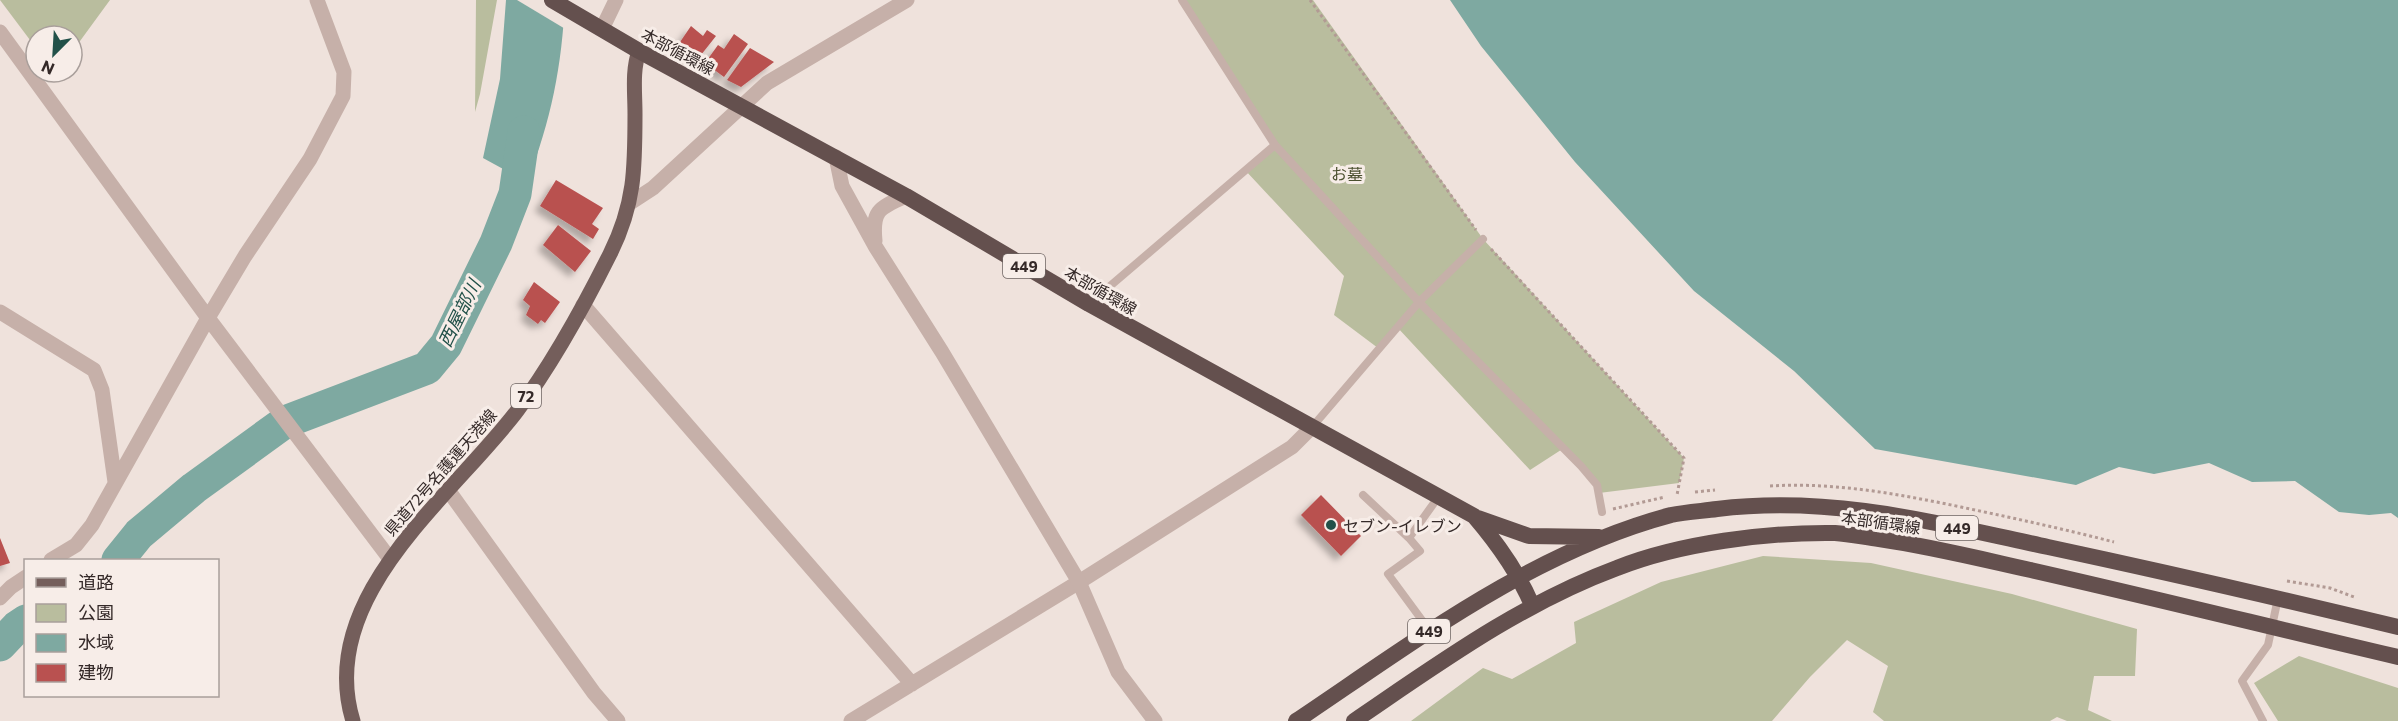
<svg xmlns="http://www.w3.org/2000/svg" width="2398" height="721" font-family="Commissioner,'Noto Sans JP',sans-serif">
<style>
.green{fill:#b9bd9e}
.water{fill:#7ea9a1}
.pier{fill:#efe2dc}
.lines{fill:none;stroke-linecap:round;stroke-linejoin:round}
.river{stroke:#7ea9a1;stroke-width:33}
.building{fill:#b95150;filter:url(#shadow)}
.path{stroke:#b29a94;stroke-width:3;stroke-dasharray:3 3;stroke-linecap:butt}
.service{stroke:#c6b0a9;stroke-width:8}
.minor{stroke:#c6b0a9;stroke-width:15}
.tertiary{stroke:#c6b0a9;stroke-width:15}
.primary{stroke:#745e5b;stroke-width:15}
.trunk{stroke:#64504e;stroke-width:16}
.poi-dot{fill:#225149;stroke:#f7ede8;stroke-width:2}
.labels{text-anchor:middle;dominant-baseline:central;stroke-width:6;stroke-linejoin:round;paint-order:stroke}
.shield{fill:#f7ede8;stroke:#6e6462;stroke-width:1.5}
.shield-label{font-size:15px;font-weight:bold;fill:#342928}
.street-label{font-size:16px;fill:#342928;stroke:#f7ede8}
.park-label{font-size:16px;fill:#4b502f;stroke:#f7ede8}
.poi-label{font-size:16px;fill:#342928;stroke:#f7ede8;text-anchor:start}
.water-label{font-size:18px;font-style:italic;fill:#225149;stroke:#f7ede8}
</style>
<defs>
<filter id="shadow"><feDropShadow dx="-5.5" dy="5.5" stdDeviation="3" flood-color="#0004"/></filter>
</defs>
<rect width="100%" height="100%" fill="#efe2dc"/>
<path class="green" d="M0 0H110L72 52V36H36V48Z
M476 0H497L480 94 475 112Z
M1184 0H1313L1483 239 1684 458 1679 483 1599 493 1591 478 1564 448 1530 470 1397 327 1378 348 1334 315 1344 276 1245 170 1274 145Z
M1763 556 1871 563 2012 594 2137 629 2135 676H2094L2088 710 2112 721H2067L2057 717 2050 721H1884L1873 712 1888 666 1847 640 1810 677 1772 721H1411L1483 668 1512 679 1576 643 1574 622 1661 582Z
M2299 656 2398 688V721H2278L2254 683Z"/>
<path class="water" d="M506 0H565C562 66 551 121 527 182L483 158 500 79Z
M1450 0H2398V518L2391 513 2369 515 2339 512 2295 481 2252 482 2209 463 2154 474 2119 467 2076 485 1875 449 1794 371 1694 291 1575 162 1481 46Z"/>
<path class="pier" d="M517 0H568L567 30Z"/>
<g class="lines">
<path class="river" d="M118 560 139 534 194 488 285 422 427 368 446 345 496 243 515 194 524 132
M0 645 17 627 26 621"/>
</g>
<path class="building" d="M691 26 703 36 707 30 716 36 697 60 678 45Z
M734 34 748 44 724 77 705 63 718 45 724 49Z
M750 48 774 62 741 87 727 80Z
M556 180 603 208 592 224 599 229 593 239 540 206Z
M558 225 591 251 575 272 543 245Z
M534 282 560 302 545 323 541 320 538 324 526 315 530 306 523 300Z
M1321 495 1361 536 1341 556 1301 515Z
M0 538 10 563 0 566Z"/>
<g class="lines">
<path class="path" d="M1310 0 1476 230
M1491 249 1684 458 1677 495
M1770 486C1835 482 1898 494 1961 507 2013 518 2064 529 2114 542
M1695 492 1715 490
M1613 509 1665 497
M2287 581 2330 588 2354 597"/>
<path class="service" d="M1182 0 1275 145 1419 302 1581 466 1597 485 1602 512
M1089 304 1275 145
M1313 426 1419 302 1483 239
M1363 495 1409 538
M1430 631 1388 574 1420 551 1409 538 1439 496
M2263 721 2242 681 2268 645 2278 598"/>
<path class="minor" d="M602 29 616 0
M0 32 208 318 390 559
M630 203 653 188 767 83 907 0
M583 305 912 684
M0 312 94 370 102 390 115 482
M448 490 594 693 618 721
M51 560 76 545 92 525 208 318 245 256 310 159 343 96 344 72 317 0
M0 598 11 587 26 577
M851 721 1079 582 1292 447 1313 426"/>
<path class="tertiary" d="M836 157 842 186 875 246 942 352 1079 582 1118 672 1155 721
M875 241C872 210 879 208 906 196"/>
<path class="primary" d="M353 721C315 597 451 498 517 411 553 363 583 308 610 254 635 204 635 168 635 114 635 92 632 71 639 51"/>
<path class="trunk" d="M552 0 639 51 906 196 1089 304 1474 516C1498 544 1518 572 1532 605
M1478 518 1529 536 1599 537
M1296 721C1414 642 1532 552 1671 515 1686 512 1702 511 1717 509 1833 495 1936 523 2048 547 2165 572 2282 599 2398 627
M1354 721C1438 664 1520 604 1617 568 1680 543 1767 532 1835 533 1849 534 1864 537 1879 539 1928 546 1977 558 2026 569 2150 597 2274 628 2398 657"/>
</g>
<circle class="poi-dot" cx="1331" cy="525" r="6"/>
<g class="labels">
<g class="shield">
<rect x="1003" y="254" width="42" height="24" rx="4.5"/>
<rect x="511" y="384" width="30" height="24" rx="4.5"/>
<rect x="1936" y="516" width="42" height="24" rx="4.5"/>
<rect x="1408" y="619" width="42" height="24" rx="4.5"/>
</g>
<g class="shield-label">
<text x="1024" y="266">449</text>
<text x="526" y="396">72</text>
<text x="1957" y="528">449</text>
<text x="1429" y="631">449</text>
</g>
<g class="street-label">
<text transform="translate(678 51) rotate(28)">本部循環線</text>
<text transform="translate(1101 290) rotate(30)">本部循環線</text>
<text transform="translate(440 472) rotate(-49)">県道72号名護運天港線</text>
<text transform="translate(1881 522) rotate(8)">本部循環線</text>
</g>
<g class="park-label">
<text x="1347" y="173">お墓</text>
</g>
<g class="poi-label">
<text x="1343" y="525">セブン-イレブン</text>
</g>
<g class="water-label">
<text transform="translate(459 313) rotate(-64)">西屋部川</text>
</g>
</g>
<rect x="24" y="559" width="195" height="138" fill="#f7ede8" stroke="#a99f9b" stroke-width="1.5"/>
<rect x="36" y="578" width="30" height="9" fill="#745e5b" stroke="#a99f9b" stroke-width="1.5"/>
<text x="78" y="589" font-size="18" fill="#342928">道路</text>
<rect x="36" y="604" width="30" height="18" fill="#b9bd9e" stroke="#a99f9b" stroke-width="1.5"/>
<text x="78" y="619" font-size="18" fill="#342928">公園</text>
<rect x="36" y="634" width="30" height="18" fill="#7ea9a1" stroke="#a99f9b" stroke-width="1.5"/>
<text x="78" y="649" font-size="18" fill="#342928">水域</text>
<rect x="36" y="664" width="30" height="18" fill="#b95150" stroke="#a99f9b" stroke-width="1.5"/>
<text x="78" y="679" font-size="18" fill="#342928">建物</text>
<g transform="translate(54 54) rotate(204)"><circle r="28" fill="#f7ede8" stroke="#a99f9b" stroke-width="1.5"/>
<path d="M0-4.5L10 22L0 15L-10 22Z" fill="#225149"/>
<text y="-9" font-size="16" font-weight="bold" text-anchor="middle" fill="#342928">N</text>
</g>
</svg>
